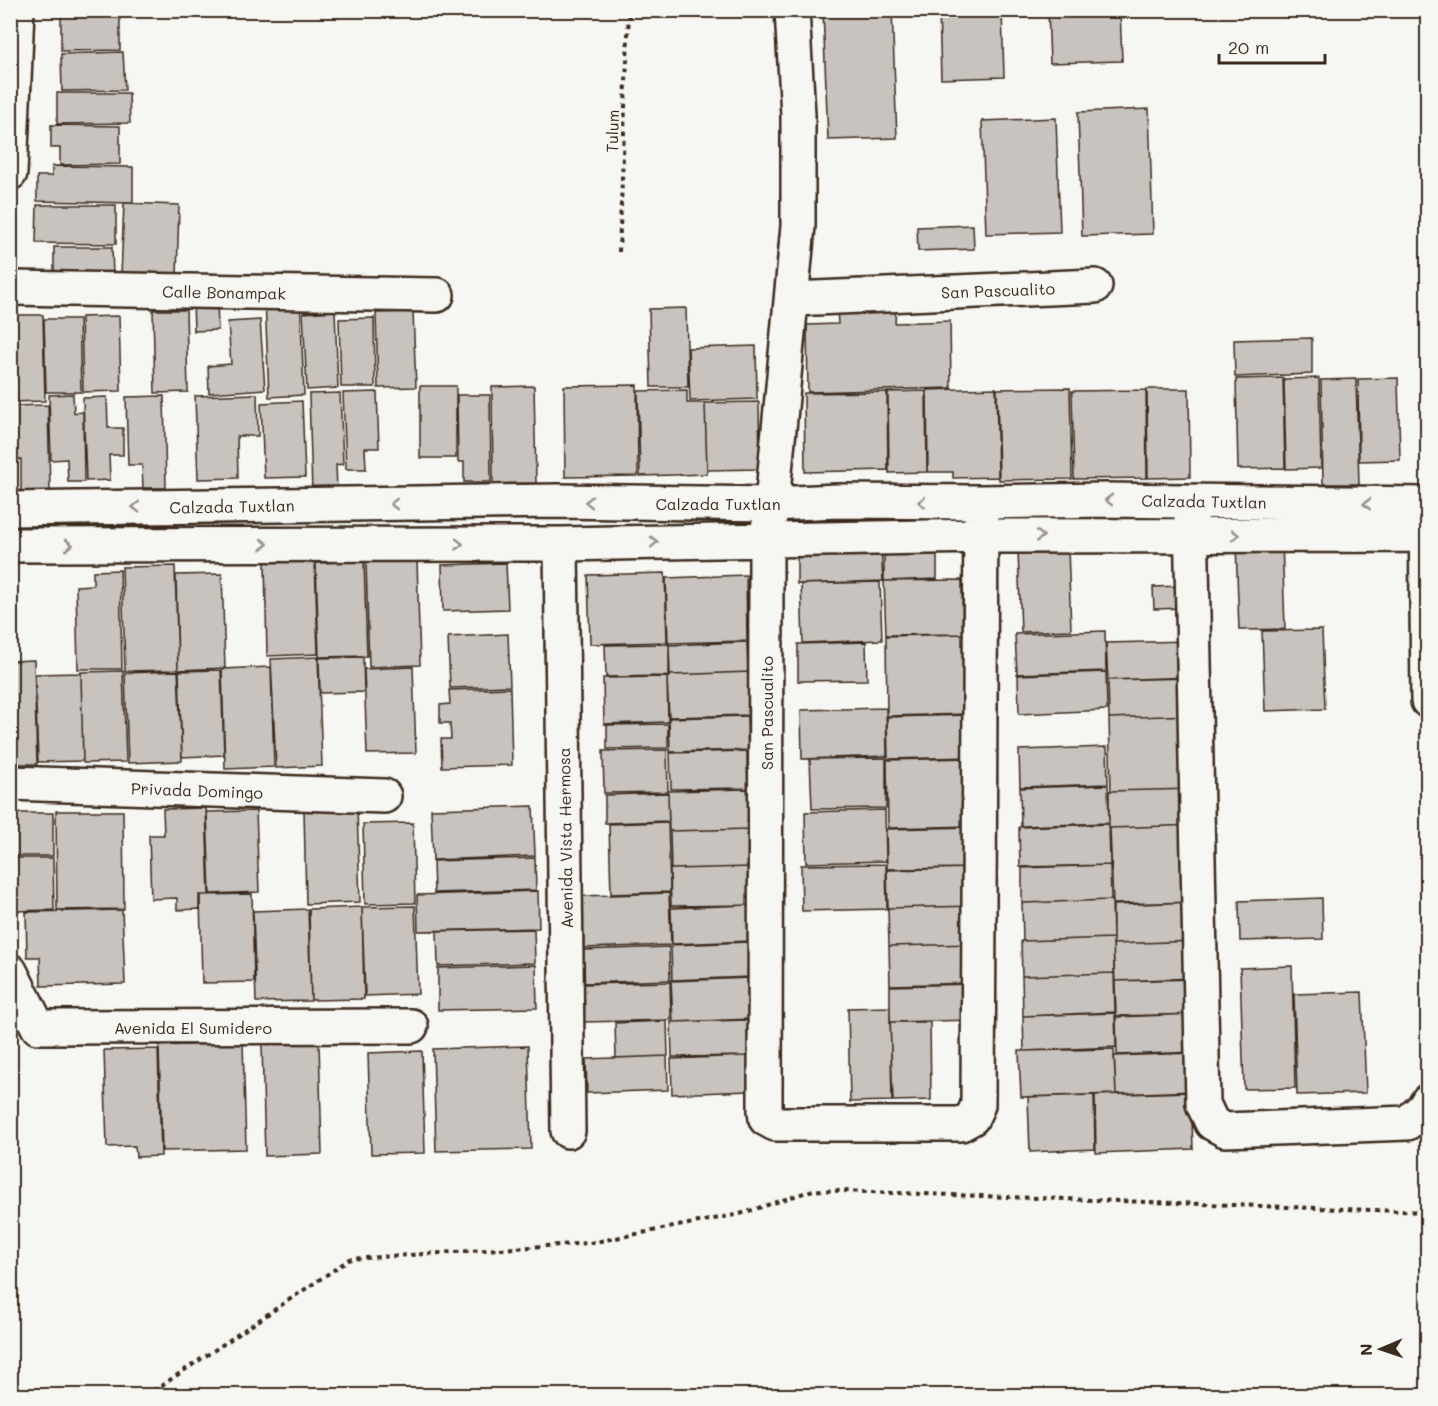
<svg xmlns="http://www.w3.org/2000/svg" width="1438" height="1406" font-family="Mali,sans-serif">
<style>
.building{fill:#c8c3be;stroke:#3b2a1e;stroke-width:1.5}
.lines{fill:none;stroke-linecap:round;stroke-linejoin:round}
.minor-casing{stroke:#3b2a1e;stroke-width:38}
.path{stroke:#3b2a1e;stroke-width:4;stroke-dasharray:4.5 4.5;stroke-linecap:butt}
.minor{stroke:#f6f6f2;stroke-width:33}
.oneway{stroke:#989088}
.labels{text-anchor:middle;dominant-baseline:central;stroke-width:5;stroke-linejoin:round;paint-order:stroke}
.street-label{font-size:16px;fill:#3b2a1e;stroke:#f6f6f2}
</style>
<rect width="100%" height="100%" fill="#f6f6f2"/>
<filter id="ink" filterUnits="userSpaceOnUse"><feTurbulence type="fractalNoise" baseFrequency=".0167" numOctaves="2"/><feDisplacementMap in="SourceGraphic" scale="12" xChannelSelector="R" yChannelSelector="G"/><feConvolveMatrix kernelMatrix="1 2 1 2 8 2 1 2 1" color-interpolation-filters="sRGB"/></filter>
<g filter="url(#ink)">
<path class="building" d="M68 10H119V13H68Z
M823 10H892L897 138 828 140Z
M939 10H1002L1004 77 941 79Z
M1048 10H1120L1122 61 1050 63Z
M61 15H120V50L61 51Z
M123 52 125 90 62 91 61 54Z
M57 93H129L130 123 57 124Z
M1149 109 1153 234 1082 236 1078 112Z
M1056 118 1060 232 986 234 982 121Z
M51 125 120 126V164L60 165V148H51Z
M52 166 133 167V203L37 201V176H52Z
M124 203 179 205 177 277 121 275Z
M37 205H116V244L36 243Z
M973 225 974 249 918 251 917 227Z
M54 247H112L113 277H54Z
M300 297 304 395 269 397 265 299Z
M217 299 218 330 194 331 193 300Z
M686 308 688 387H651L649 309Z
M896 308 895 323 950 321 951 388 808 392 807 325 838 324 837 309Z
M153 310H186L188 392 155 393Z
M335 311 338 388 307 390 303 313Z
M413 312 416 387 378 388 376 313Z
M10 315H43L45 401 10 402Z
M119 316 121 391 83 392 81 317Z
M374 318 375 387H341L339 319Z
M44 319H79L81 392H46Z
M260 320 265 389 209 393 208 366 231 364 228 322Z
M1312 338V374L1235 377 1234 340Z
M756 346 757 399 690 401 688 348Z
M1283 378 1285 468 1238 469 1236 379Z
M1319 378 1321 468 1286 469 1284 379Z
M1398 378 1400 460 1359 461 1358 379Z
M1356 379 1359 484H1323L1321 380Z
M637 385 638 476 565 477 564 386Z
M420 386H456V458H420Z
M534 386 536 483 493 484 492 387Z
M996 388 998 477 953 478V472H928L927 390Z
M1070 388 1072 479 999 480 997 389Z
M1147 389H1189L1190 477 1148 478Z
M687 390V403H705L707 474 640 476 638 391Z
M1146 390 1147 478 1074 479 1072 391Z
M926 391 927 472 889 473 888 392Z
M377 392 379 448H365L366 469H346L343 393Z
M887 392 888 470 805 472 804 393Z
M340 393 343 464 336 465 337 491 312 492 309 394Z
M73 394 74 413 83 412 84 482H68L67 459 51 460 49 395Z
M257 394 258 436H237L238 478 198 479 195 396Z
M457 395H490L491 482H464V462H458Z
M164 396 166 488H143L142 465H128L126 397Z
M107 397 108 428H123V455H109L110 480 86 481 83 398Z
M302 401 305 477 264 478 261 403Z
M759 402 760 469 707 470 705 403Z
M48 405 50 491H21V459H10V406Z
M1282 541 1285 629 1239 630 1236 543Z
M881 546 883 581 797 584V548Z
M1068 549 1071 630 1021 632 1018 551Z
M937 553V579L884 581V555Z
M315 560 318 654 267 656 265 562Z
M417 560 420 665 369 667 366 561Z
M364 561 367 656 319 657 316 563Z
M506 563 508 609 443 611 442 565Z
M175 566 178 670 125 671 122 567Z
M120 570 122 669H78L76 586 93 585V571Z
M665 573 667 642 590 644 588 575Z
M222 574 225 668 178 670 176 575Z
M746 575 747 641 668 643 666 578Z
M962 580 963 634 886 635 884 581Z
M880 582 882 640 803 643 801 584Z
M1183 586 1184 608 1154 609 1153 587Z
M1322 630 1325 709 1265 711 1262 631Z
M1105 631 1106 671 1017 674 1015 634Z
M508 634 510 686 450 688 448 637Z
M967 634 969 714 887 716 886 636Z
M1190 641 1191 677 1108 680 1106 643Z
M747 642 748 672 670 675 669 645Z
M866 642 867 680 798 681V644Z
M669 644V676L606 677 605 645Z
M318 657 322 766 276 768 271 659Z
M363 657 364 692 320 693 319 658Z
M34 660 37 764H10V661Z
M271 667 274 767 225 769 222 669Z
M413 667 416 753 367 754 364 669Z
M221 670 224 755 182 757 179 671Z
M123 671 126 762 83 763 81 672Z
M178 671 182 761 128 763 125 673Z
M750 672 751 715 669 717 667 677H670V675Z
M1106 672 1107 710 1019 714 1018 675Z
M81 673 83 761 38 762 35 674Z
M667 677 668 722 604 724 603 678Z
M1191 678 1192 715 1109 718 1108 680Z
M510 688 512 765 442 767 441 739H451L450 723H440V705L450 704 449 690Z
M886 708 887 756 802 759 801 710Z
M973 715 974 757 888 759 887 717Z
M1192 715 1195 789 1111 791 1109 718Z
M747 716 748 750 670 752 669 718Z
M668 724V748L607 749V725Z
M1107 747 1108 784 1020 787 1019 750Z
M667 750 668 792 604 793 603 751Z
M747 751 748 788 671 789 670 753Z
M886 758V808L812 809 810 759Z
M971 758 973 826 888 828 887 760Z
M1108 785 1109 823 1021 826 1020 788Z
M748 789 749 829 669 831 668 791Z
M1195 789 1196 825 1109 828V791Z
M668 793 669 821 605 823V795Z
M533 806 535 856 433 860 431 809Z
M206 808 209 895H199V909L177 910V898L151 899 149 835H164L163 809Z
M357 808 360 902 306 904 304 809Z
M885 810 886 861 806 863 805 812Z
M56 811H123L124 909 57 910Z
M256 811 259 892 210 894 207 812Z
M10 813H53V856H10Z
M668 822 670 892 611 894 609 824Z
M413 823 415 903 365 904 363 824Z
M1109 824 1110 865 1020 867 1019 827Z
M1195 825 1198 902 1113 904 1110 828Z
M976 827 977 868 887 869 886 829Z
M752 829V867L671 869 670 831Z
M10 858H53L54 910 10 911Z
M535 858 536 890 434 893 433 861Z
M886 864 887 909 802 911 801 865Z
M1110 865 1111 900 1022 903V868Z
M752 867 753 905 671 906 670 869Z
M976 868 977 906 888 908 887 870Z
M538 891 539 928 418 931 417 895Z
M669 893 671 945 584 948 582 896Z
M252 894 254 982 202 983 200 895Z
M1322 898 1323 939 1240 941 1239 901Z
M1112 900 1113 938 1023 941 1022 903Z
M1196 902 1197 941 1113 944V905Z
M750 905 751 941 672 944 671 908Z
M415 906 418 994 365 996 362 907Z
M975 906 976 944 889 946 888 908Z
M362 907 364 999 311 1000 309 909Z
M308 909 311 1001 256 1002 253 911Z
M122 910 125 984 41 986 40 957H27L26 912Z
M534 929 535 963 438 966 437 931Z
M1113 938 1114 973 1022 976 1021 941Z
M1194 941 1195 978 1115 981 1113 944Z
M750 942 751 977 672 980 671 945Z
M976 944V983L890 985 889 946Z
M669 947 670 980 584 983 583 950Z
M536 965 537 1008 438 1010V968Z
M1292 966 1295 1088 1244 1089 1240 968Z
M1114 973 1115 1012 1023 1016 1022 976Z
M751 978 752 1019 673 1022 671 981Z
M1197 979 1198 1014 1116 1016 1115 981Z
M670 982 671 1020 583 1022V984Z
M974 984 975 1020 890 1022V986Z
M1362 992 1366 1093 1297 1095 1294 994Z
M890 1007 892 1101 850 1102 848 1008Z
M1115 1013 1116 1047 1024 1051 1023 1016Z
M1195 1014 1196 1052 1117 1055 1116 1017Z
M750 1020 751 1056 672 1057 671 1022Z
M667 1021 668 1056 616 1058 615 1023Z
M890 1022H930L931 1100 893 1101Z
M319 1042 322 1154 265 1156 262 1044Z
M243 1043 246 1149 162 1151 159 1046Z
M528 1046 531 1149 436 1151 433 1049Z
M158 1049 161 1156 136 1157 135 1146 107 1147 104 1050Z
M1114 1049 1116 1094 1021 1097 1019 1051Z
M422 1051 425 1153 371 1154 368 1053Z
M1193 1053 1195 1091 1116 1094 1114 1056Z
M667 1056 668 1090 587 1093 586 1059Z
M748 1056 750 1091 672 1094 671 1059Z
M1191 1092 1193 1149 1096 1153 1095 1095Z
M1094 1095 1095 1149 1030 1152 1028 1097Z"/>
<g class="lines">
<defs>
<path id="minor" d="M792 10 798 115V226L772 504 766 541 765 1111 766 1119 775 1124H961L972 1118 978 1105 981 502
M10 173 17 10
M10 288 437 295
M792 299 1095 286
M10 509 558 501 772 504 837 501 981 502 1106 500 1426 504 1428 701
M1191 514 1203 1104 1212 1123 1225 1130 1407 1123 1423 1109 1428 1101
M561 544 568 1131
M10 545 561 544 981 536 1426 535
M10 783 384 796
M10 971 38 1027 411 1026"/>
</defs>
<use href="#minor" class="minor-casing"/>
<path class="path" d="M619 252 629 10
M146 1396 350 1259 590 1243 740 1214 813 1190 1428 1212"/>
<use href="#minor" class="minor"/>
</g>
<defs><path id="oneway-chevron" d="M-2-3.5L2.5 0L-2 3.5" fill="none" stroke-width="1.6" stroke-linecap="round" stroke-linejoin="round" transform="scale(1.5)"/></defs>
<g class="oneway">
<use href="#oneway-chevron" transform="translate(1109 500) rotate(180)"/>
<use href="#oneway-chevron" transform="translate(589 502) rotate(-179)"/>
<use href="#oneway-chevron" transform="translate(922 502) rotate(-179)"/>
<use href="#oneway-chevron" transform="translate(394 504) rotate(179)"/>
<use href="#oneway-chevron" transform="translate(1367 504) rotate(-179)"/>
<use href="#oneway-chevron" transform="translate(136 507) rotate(179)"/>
<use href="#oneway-chevron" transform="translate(1235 535)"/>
<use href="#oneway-chevron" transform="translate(1040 536)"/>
<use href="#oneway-chevron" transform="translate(654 542) rotate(-1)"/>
<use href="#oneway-chevron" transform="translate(264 544)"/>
<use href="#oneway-chevron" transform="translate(459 544)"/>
<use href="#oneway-chevron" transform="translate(69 545)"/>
</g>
</g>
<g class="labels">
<g class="street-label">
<text transform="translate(612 131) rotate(-88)">Tulum</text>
<text transform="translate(998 290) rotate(-2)">San Pascualito</text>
<text transform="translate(224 292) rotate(1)">Calle Bonampak</text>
<text transform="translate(1204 501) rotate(1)">Calzada Tuxtlan</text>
<text x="718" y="503">Calzada Tuxtlan</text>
<text transform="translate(232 506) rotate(-1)">Calzada Tuxtlan</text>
<text transform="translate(766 713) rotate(-90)">San Pascualito</text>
<text transform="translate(197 790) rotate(2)">Privada Domingo</text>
<text transform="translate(565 838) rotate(-91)">Avenida Vista Hermosa</text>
<text x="193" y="1027">Avenida El Sumidero</text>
</g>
</g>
<rect width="1438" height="1406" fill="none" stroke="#f6f6f2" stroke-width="36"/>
<rect x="18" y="18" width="1402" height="1370" fill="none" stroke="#3b2a1e" stroke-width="2" filter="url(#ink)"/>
<g transform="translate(1381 1349) rotate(268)" stroke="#f6f6f2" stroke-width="4.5" paint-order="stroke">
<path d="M0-4.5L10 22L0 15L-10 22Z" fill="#3b2a1e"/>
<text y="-9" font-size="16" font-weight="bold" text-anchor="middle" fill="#3b2a1e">N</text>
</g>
<path d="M1219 54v9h106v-9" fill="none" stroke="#3b2a1e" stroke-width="3"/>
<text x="1228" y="54" font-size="18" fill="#3b2a1e" stroke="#f6f6f2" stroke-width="4.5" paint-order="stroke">20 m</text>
</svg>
